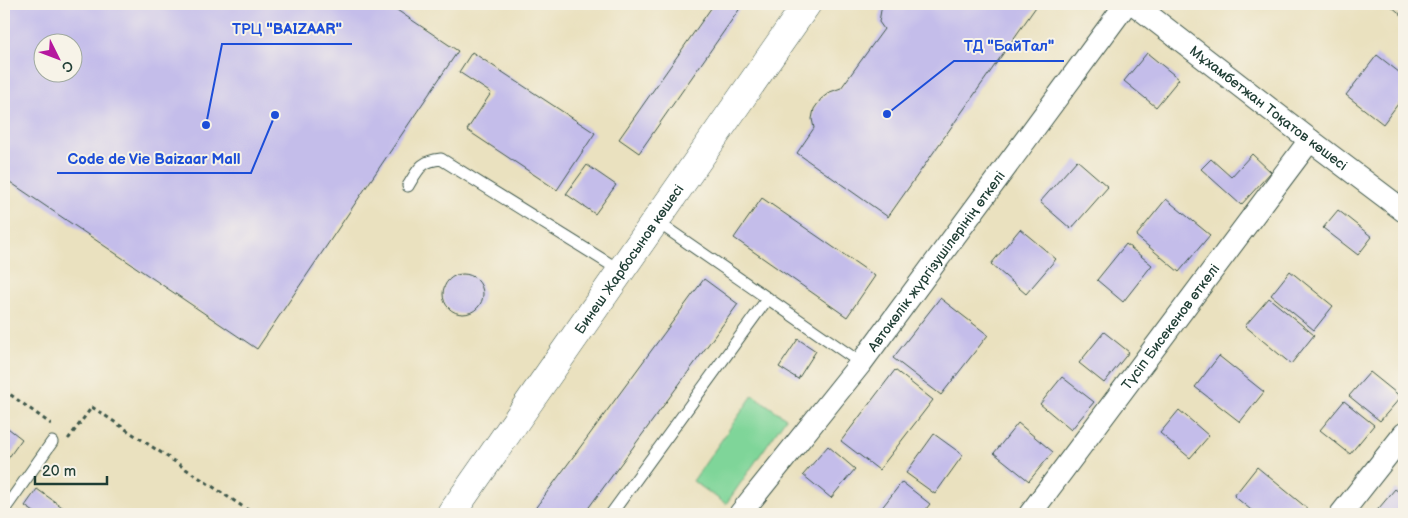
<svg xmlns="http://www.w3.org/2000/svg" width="1408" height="518" font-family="'Balsamiq Sans',sans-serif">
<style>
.green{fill:#7fd599;stroke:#4f8966}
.building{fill:#c4bdea;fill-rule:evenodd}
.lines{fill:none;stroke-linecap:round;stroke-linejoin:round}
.service-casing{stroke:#3d5649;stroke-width:13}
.minor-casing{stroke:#3d5649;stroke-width:24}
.tertiary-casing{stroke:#3d5649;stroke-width:29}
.path{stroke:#3d5649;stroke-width:3;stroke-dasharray:4 4;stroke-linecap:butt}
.service{stroke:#fff;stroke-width:11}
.minor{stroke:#fff;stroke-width:22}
.tertiary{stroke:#fff;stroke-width:28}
.labels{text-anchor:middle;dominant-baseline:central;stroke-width:4;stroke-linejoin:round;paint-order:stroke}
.street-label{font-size:14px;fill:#1f3d34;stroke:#f7f3e8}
.leader{fill:none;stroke:#1d4ed8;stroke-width:2}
.callout-dot{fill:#1d4ed8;stroke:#f7f3e8;stroke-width:2}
.callout-label{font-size:15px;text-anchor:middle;font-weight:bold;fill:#1d4ed8;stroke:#f7f3e8;stroke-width:4;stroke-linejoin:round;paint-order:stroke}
</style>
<rect width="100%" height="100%" fill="#f7f3e8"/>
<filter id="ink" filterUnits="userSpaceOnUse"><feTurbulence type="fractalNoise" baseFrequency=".02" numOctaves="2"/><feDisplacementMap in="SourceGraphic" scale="10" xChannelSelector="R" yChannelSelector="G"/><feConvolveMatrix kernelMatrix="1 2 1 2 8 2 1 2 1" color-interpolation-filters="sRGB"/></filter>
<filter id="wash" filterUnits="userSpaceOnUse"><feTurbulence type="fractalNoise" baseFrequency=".0096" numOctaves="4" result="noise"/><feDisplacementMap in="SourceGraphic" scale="20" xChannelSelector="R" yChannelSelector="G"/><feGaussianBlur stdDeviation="1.12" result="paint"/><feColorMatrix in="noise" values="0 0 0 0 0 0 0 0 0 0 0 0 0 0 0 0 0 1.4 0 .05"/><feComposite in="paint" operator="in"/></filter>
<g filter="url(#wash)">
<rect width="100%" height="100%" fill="#eae1bf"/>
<path class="green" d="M753 395 786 418 726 504 693 481Z"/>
<g id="blocks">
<path class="building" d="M4 4H388L458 51 257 349 4 178ZM42 42H72V72H42Z
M714 4H743L639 153 619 139Z
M882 4H1038L888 217 797 153 814 128 812 119 814 109 821 99 830 92 841 88 884 29 879 22Z
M1393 4H1404V17L1391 6Z
M472 52 595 133 557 190 467 130 491 93 459 72Z
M1147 53 1179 79 1156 107 1124 81Z
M1377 55 1404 76V96L1383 124 1346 95Z
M1252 154 1271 172 1241 205 1201 169 1211 159 1231 177Z
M1077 160 1108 187 1071 229 1040 202Z
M587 165 616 185 595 214 566 194Z
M762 198 875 276 847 317 734 238Z
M1166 199 1210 235 1179 272 1136 236Z
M1338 210 1372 237 1358 255 1323 228Z
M1020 229 1056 259 1026 294 991 264Z
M1126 244 1152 265 1123 302 1097 280Z
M1290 271 1333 306 1314 330 1271 295Z
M443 294a20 20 0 1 1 40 0a20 20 0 1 1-40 0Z
M704 279 738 304 584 514H531Z
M940 298 988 335 941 395 893 358Z
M1269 298 1314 335 1291 364 1245 326Z
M1104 332 1129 352 1104 383 1079 363Z
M798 339 816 351 798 379 779 367Z
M1219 356 1264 392 1240 422 1195 387Z
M895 370 933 400 879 470 841 441Z
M1370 372 1401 397 1380 421 1349 396Z
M1062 377 1094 402 1071 430 1040 404Z
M1344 401 1374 425 1350 454 1320 430Z
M1179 410 1209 436 1190 458 1160 433Z
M1018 423 1053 452 1029 481 994 453Z
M4 425 22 439 4 464Z
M934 434 963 455 935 494 906 473Z
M828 446 855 469 831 498 803 475Z
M1257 467 1308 509 1304 514H1256L1234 496Z
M902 482 930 504 922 514H877Z
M37 489 72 514H37L25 506Z
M1395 489 1404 496V514H1374Z"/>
</g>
</g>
<g filter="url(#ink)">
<use href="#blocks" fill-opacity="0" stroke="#3d5649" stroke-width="1"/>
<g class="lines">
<defs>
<path id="service" d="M408 186C418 170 420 161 441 159L621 271
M656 221 861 363
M4 510 52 442
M611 514 768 298"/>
<g id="minor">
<path id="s1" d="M1134 4 1310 140 1404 211"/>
<path id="s2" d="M740 514 861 363 1126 4"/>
<path id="s3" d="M1030 514 1310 140"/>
<path d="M1341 514 1404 434"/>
</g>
<g id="tertiary">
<path id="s4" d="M451 514 807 4"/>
</g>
</defs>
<use href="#service" class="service-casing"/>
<use href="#minor" class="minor-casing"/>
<use href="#tertiary" class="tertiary-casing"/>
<path class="path" d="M4 390 51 424
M68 437 69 438 92 407 254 514"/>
<use href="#service" class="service"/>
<use href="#minor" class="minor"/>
<use href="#tertiary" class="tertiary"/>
</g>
</g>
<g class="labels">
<g class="street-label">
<text stroke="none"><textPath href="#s1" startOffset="170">Мұхамбетжан Тоқатов көшесі</textPath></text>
<text stroke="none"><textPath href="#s4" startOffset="311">Бинеш Жарбосынов көшесі</textPath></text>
<text stroke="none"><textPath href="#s2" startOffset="320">Автокөлік жүргізушілерінің өткелі</textPath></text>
<text stroke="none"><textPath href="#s3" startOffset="234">Түсіп Бисекенов өткелі</textPath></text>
</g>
</g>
<path class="leader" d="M206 125L222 44H352M887 114L954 61H1064M275 115L251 173H57"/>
<g class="callout-dot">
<circle cx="206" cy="125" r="5"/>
<circle cx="887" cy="114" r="5"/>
<circle cx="275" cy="115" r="5"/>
</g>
<g class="callout-label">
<text x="287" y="34">ТРЦ "BAIZAAR"</text>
<text x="1009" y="51">ТД "БайТал"</text>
<text x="154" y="164">Code de Vie Baizaar Mall</text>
</g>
<rect width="1408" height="518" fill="none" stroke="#f7f3e8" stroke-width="20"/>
<g transform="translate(58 58) rotate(132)"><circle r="24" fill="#f7f3e8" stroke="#a1aaa0"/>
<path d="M0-4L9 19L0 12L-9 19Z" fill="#b5179e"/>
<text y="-8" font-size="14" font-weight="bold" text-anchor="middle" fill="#1f3d34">С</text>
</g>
<path d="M35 476v8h72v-8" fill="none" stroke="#1f3d34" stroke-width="2.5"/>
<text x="42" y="476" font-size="15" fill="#1f3d34" stroke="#f7f3e8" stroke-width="4" paint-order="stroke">20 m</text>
</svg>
